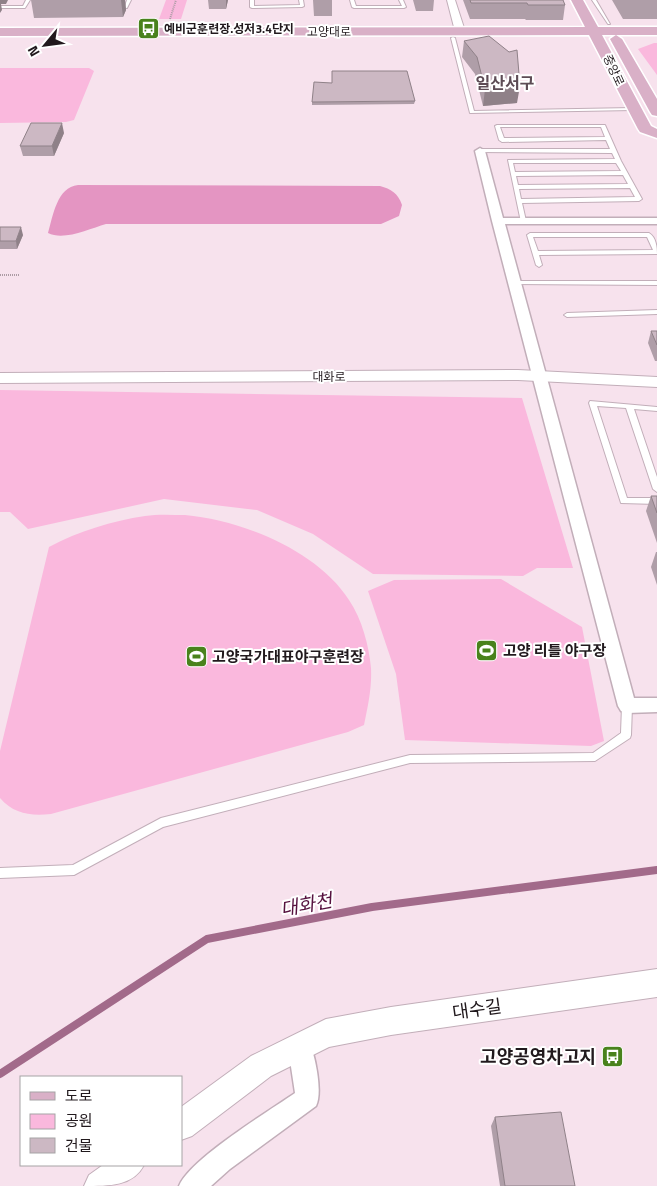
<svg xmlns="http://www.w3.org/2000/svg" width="657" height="1186" font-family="'Titillium Web','Noto Sans KR',sans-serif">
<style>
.green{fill:#fab8dd}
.forest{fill:#e495c2}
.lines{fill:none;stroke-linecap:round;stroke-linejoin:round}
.stream{stroke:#a26a8a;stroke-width:8}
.service-casing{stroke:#c2aeb9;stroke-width:2}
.minor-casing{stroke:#c2aeb9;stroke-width:3}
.tertiary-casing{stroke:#c2aeb9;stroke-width:2}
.primary-casing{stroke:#fff;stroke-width:3}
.path{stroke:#ac9ba4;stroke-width:2;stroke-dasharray:1 1;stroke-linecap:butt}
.service{fill:#fff;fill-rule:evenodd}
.minor{fill:#fff;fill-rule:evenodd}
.tertiary{fill:#fff;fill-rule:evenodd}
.primary{fill:#d9b0c7;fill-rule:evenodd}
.wall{fill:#af9ea8}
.shaded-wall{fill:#8f8188}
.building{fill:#ccb8c3;stroke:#8f8188}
.labels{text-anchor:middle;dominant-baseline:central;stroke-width:4;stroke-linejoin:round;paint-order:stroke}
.far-poi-label{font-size:12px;font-weight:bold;fill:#21191d;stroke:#fff;text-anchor:start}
.far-street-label{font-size:12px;fill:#21191d;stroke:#fff}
.poi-label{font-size:15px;font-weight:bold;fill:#21191d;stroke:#fff;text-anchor:start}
.far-district-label{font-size:16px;font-weight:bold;fill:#5d4c55;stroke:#fff}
.near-street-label{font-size:18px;fill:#21191d;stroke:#fff}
.near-poi-label{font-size:18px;font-weight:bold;fill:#21191d;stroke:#fff;text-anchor:end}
.near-water-label{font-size:19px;font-style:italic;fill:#56123f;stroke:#fff}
</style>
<rect width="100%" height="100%" fill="#f7e2ed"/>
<path class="green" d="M166 0H187L181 19H159Z
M654 43H657V75L638 49Z
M0 68H89L94 71 74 120 66 122 0 123Z
M0 390 522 398 573 568H537L523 576 373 574 313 534 257 510 164 499 28 529 10 512H0Z
M185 515C241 520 317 550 349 600 362 619 369 646 371 668 372 688 368 706 364 725L348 732 51 814C30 816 14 814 0 798V751L49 547C79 531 112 521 145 516 158 514 172 515 185 515Z
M501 579 582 627 604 741 591 746 405 740 396 674 368 591 394 580Z"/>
<path class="forest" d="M78 185 380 186C391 189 398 193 402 205L399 216 381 224H106C89 229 64 241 48 233 53 216 57 187 78 185Z"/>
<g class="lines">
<path class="stream" d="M0 1074 207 939 372 907 657 870"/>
<defs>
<path id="service" d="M26 0H30L25 8H0V6H23Z
M127 0H131L127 8 112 6 114 5 125 6Z
M250 0H254V6L300 5 299 0H303L304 6 302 7 252 8 250 7Z
M350 0H354L356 6H402L399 0H403L406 7 404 8H354L352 7Z
M592 0H596L610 24H608Z
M453 37 455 38 474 111 633 108 635 109 633 110 470 113 451 38Z
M497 125H605L621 161 642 199 639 201 522 203 526 221 521 222 508 160 615 159 612 153 478 152V150L480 149H610L606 140 502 142 499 140 495 126ZM500 127H601L605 137 504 138ZM513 163H616L621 171 515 172ZM623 175 628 184 518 185 516 176ZM630 188 635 197 521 199 519 189Z
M649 233C656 237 657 247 657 254L539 255 542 265 539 267 536 265 527 235 530 233ZM533 237H647L653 250 538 251Z
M514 281H657V285L512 284 511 283Z
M657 310V314L567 317 564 315 567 313Z
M590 401 657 407V411L634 409 657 477V492L653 489 626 408 597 406 627 498H657V504L621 503 589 403Z
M627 702 630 703 632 706 631 735 630 738 595 761 410 763 163 827 74 875 0 878V868L73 865 161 818 410 755 593 753 621 733 622 706 624 703Z"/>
<path id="minor" d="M480 148 485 151 503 218H657V224H505L634 698H657V712L627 713 621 711 618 706 492 221 475 151Z
M300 1035 308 1039C315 1054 323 1092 316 1106L230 1169 211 1186H179C190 1159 269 1111 295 1093L288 1047 292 1039Z"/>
<path id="tertiary" d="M447 0H455L465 31 463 33H457L455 31Z
M518 370 657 377V387L518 380 0 383V373Z
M657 969V997L391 1035 329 1047 271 1076 192 1136 181 1140V1107L251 1056 326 1019 391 1007Z
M103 1165H144C133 1186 110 1186 84 1186L89 1175Z"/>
<path id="primary" d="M571 0H583L598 27H657V35H602L651 126 657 129V138L640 132 638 129 589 35 0 36V28L585 27Z
M616 35 622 39 657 99V116L652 115 650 112 610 39Z"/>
</defs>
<use href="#service" class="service-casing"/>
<use href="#minor" class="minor-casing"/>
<use href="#tertiary" class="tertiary-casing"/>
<use href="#primary" class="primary-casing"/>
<path class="path" d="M170 19 176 0
M0 275H20"/>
<use href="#service" class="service"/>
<use href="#minor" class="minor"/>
<use href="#tertiary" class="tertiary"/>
<use href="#primary" class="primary"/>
</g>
<path class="wall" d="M31 0H125L126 10 123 17 34 18Z
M208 0H228L226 9H209Z
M313 0H332V16H314Z
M413 0H434L433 11H416Z
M463 0H563L565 5 563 20H526L525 19H470Z
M612 0H657V19H623Z
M464 41 517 103 483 106 475 74 462 57Z
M415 101 414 104 312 105V102Z
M64 133 54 156H23L20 146Z
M0 227 23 235 17 249H0Z
M651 331H657V361H655L648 343Z
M651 496H657V543L646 511Z
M656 552H657V585L651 567Z
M495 1117 575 1186H500L491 1126Z"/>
<path class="shaded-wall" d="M0 0H8L6 4H1L2 10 0 13Z
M121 0H125L126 10 123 17Z
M226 0H228L226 9Z
M520 86 517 103 483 106 485 89Z
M62 123 64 133 54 156 52 146Z
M21 227 23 235 17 249 16 241Z"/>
<path class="building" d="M470 0H563L565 5H528L527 3H471Z
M489 36 509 52 517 50 520 86 485 89 477 57 464 41Z
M332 71H407L415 101 312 102 314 82 332 83Z
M31 123H62L52 146H20Z
M0 227H21L16 241H0Z
M651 331H657V345Z
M651 496H657V513Z
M561 1112 575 1186H505L495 1117Z"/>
<defs>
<symbol id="bus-square" viewBox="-11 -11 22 22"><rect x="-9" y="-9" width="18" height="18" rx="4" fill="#49821c" stroke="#fff"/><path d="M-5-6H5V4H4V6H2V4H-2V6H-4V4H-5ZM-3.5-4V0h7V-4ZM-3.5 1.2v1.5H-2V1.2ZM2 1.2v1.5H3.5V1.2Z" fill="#fff"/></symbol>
<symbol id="stadium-square" viewBox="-11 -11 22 22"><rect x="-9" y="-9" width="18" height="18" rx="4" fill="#49821c" stroke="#fff"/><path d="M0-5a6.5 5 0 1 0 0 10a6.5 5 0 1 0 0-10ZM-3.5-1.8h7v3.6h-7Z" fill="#fff"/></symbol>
</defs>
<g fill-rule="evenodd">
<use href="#bus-square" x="136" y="16" width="25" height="25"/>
<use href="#stadium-square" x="474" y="638" width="25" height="25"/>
<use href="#stadium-square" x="184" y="644" width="25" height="25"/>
<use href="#bus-square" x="600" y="1044" width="25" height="25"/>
</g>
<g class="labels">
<g class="far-poi-label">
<text x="164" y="28">예비군훈련장.성저3.4단지</text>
</g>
<g class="far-street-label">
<text x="329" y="31">고양대로</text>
<text transform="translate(614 70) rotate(65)">중앙로</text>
<text x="329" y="376">대화로</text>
</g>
<g class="poi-label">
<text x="503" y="650">고양 리틀 야구장</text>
<text x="212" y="656">고양국가대표야구훈련장</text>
</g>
<g class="far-district-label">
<text x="505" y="83">일산서구</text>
</g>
<g class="near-street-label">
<text transform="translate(477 1009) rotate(-8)">대수길</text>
</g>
<g class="near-poi-label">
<text x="596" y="1056">고양공영차고지</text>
</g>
<g class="near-water-label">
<text transform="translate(306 904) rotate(-11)">대화천</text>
</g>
</g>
<rect x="20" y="1076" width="162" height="90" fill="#ffffff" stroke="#a6a3a5"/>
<rect x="30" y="1092" width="25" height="8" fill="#d9b0c7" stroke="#a6a3a5"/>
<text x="65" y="1101" font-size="15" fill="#21191d">도로</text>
<rect x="30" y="1114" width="25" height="15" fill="#fab8dd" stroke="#a6a3a5"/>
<text x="65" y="1126" font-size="15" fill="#21191d">공원</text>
<rect x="30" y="1138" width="25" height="15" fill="#ccb8c3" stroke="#a6a3a5"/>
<text x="65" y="1151" font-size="15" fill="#21191d">건물</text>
<g transform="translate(45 45) rotate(241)" stroke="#ffffff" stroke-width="4" paint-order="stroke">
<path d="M0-4L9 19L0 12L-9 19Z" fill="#21191d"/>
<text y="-8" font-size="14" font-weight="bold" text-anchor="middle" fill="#21191d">N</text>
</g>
</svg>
